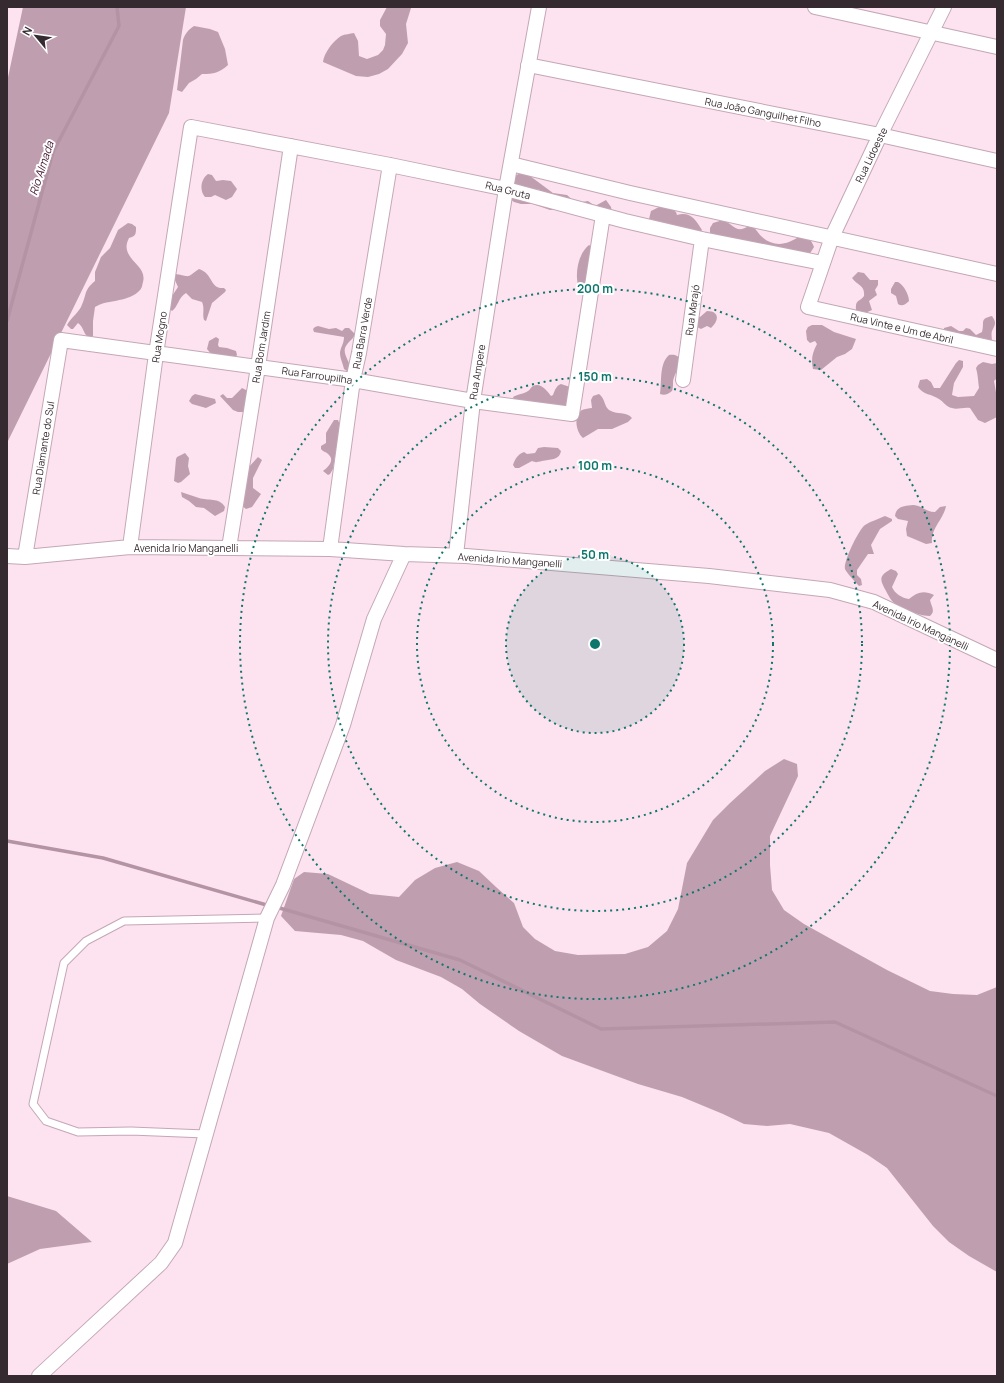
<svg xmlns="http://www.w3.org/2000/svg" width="1004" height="1383" font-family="Manrope,sans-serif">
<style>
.forest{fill:#bf9faf}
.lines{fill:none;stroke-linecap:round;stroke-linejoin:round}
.stream{stroke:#b494a4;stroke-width:3.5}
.lane-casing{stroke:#c4a7b6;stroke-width:9}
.street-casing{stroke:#c4a7b6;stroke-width:16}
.lane{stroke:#fff;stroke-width:7}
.street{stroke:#fff;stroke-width:14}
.ring{fill:none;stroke:#0f766e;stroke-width:2;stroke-dasharray:2 4}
.labels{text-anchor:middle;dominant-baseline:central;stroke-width:4;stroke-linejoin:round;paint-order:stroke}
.street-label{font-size:10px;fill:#352a30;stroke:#fff}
.water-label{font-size:11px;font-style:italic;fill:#4c2039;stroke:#fff}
.centre{fill:#0f766e;stroke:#fff;stroke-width:2}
.ring-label{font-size:12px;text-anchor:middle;font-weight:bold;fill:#0f766e;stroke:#fff;stroke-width:4;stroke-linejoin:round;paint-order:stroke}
</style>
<rect width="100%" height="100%" fill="#fce3ef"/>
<path class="forest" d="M23 7H186L169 113 7 443V82Z
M387 7H410L411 8 406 24 408 43 402 54 388 69 379 74 368 77 356 76 323 62C324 53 333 41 341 36 345 34 350 34 354 33L358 41 359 56 367 59 378 55 383 50 385 45 386 34 380 26V20Z
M194 26 210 29 218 32 225 49 228 65C219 73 214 74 202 74L196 79 189 83 182 92 177 90 183 40C185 34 188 30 194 26Z
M521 173 530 176 553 193 567 195 576 203 588 201 595 206 606 200 611 207 612 213 562 209 550 210 533 204H521L514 202 509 198V195L540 189H507L512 177Z
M208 174 212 175 216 181 223 180 231 181 237 189 232 197 226 200 215 195 211 197H205C199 190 201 179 208 174Z
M668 206 676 212 677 215C690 211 696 220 702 230L699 234 652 224 649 219 651 211 659 207Z
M723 220C735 225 736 235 750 225 756 228 757 232 761 236 774 248 787 245 800 236 808 237 811 239 814 247L809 255 710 236V228L713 223Z
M128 223 132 224 136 227C136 234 136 236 129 238 118 259 148 264 143 282 142 286 142 289 138 292 125 303 108 299 95 307L93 321V336L89 338C83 334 84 327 78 323L73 329H71L67 325C71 318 77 314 81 307 87 295 83 291 95 281V272L101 257 110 248 118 230Z
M589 245 592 247 589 286 584 288 578 285C575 273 578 254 589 245Z
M199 269C214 274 209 289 224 288L226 290 225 292 212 303 206 321 204 320C202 314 205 309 202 302L192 299 186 293C178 298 178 307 172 311L169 308 170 299 178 287 174 278 176 274C192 277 186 278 199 269Z
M858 272 864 273 870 280H878V285L875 290 877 295 869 301 872 310 863 314 856 310C855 299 860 302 864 296 865 285 858 286 852 278Z
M895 282H898C904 285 909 295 909 301 906 304 902 307 898 304L896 296 891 293V289Z
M707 311C720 311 719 321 711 328L707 326 701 329 697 327 696 316 700 317Z
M992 316C997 323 995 325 992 331 991 334 992 338 992 341L944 331V328L951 326 959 331H963L966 328 970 329 976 335 982 332C985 322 979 319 992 316Z
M812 325H822L834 332 856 339 852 349 845 354 837 357 821 370 813 369C811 360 812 353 817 344L815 341 810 343 807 340 806 331 808 327Z
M318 326 329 329 336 328 342 331 345 328H349L355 334C353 340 347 342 345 348 343 356 351 362 350 370L347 371 344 369C343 364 340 358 340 353 340 348 344 344 344 337L314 332 313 329 315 327Z
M216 337 219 339 218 345 219 347 227 348 236 351 237 355 235 358 211 354 207 349 209 341Z
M669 355C690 353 673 374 673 382 673 385 673 388 672 391 668 394 665 396 660 394 662 381 659 364 669 355Z
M959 360 963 361V367L954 383 952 395 958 397 974 396 979 388C978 381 978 375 976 368L978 365 983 362 992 364 997 363V378L994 381 997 398V417L985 423 978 420 970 408C963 407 957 410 952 408 946 407 944 402 939 399 932 394 923 395 918 387L920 380 927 379 931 382 934 388H940L956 363Z
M561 384 570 387 573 391 566 409 514 400 513 397C518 394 524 394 528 391 530 390 531 387 533 386 541 382 547 391 551 396L553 395C555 390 556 386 561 384Z
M242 388 248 391 245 410 243 412H238L233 410 220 396 223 394 227 398H232Z
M195 394 215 399 216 403 206 408 192 404 189 401 192 396Z
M599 394C605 398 604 406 609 410 617 415 626 411 632 418L628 422 612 429H598L583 438C576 432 573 416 582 410 585 409 589 408 592 408L591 400 593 396Z
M334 420H338L340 425 333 469 330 474 328 475 323 471C327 468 335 461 329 455 327 452 323 452 321 449V446L326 443V433Z
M544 447 558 448 561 451C559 461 550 459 542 461 537 462 536 463 532 461L519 468H515L513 465C515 459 518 454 524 452L527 454 535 453 538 448Z
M185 453 189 458 188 466 190 474 181 482 178 483 174 481 176 459 177 457Z
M258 457 262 460 253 478V488L261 494 252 507 246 509 241 505 247 469Z
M181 492C187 494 193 496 199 498 208 501 219 497 225 507L224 511 215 516 204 508 196 507 189 501 182 497Z
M913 505C923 506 926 512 935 512L940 507 946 506C944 519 930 529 932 543L926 544 907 536 906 529 908 521 898 519 895 516C896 506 905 506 913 505Z
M885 516 892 519V521L880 529 871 545 874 554H868L857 570V575L861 579 862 585 859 586C856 583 846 572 845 569 843 562 859 529 865 525 871 521 879 519 885 516Z
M891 569 896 571 898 574 892 587C895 594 902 598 909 599 917 592 924 590 934 595L930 600C931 606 936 611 930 616 921 616 909 611 900 607 893 604 889 597 886 591 880 580 878 576 891 569Z
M784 759 797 764 798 776 770 836V865L772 890 784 910 804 924 887 970 930 991 953 994 977 995 997 987V1272L969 1256 949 1242 933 1226 887 1168 868 1155 829 1133 790 1124 767 1126 744 1124 723 1114 682 1097 638 1084 562 1056 519 1031 480 1004 462 989 441 977 396 960 363 941 341 935 295 931 281 916 294 879 304 872 328 874 370 894 399 897 415 880 435 868 457 862 479 871 496 887 514 903 523 927 535 939 555 951 578 955 625 954 648 947 667 931 678 909 687 863 713 820 730 803 765 771Z
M7 1196 56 1211 92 1242 40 1249 7 1264Z"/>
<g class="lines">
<path class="stream" d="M7 321 53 152 119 26 117 7
M7 841 103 858 270 906
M276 907 460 960 601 1029 835 1022 997 1096"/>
<defs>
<path id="lane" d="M205 1134 131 1131 78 1132 46 1121 33 1104 64 963 86 941 124 921 267 918"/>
<path id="street" d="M815 7 997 47
M944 7 880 135 832 237 808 307 997 349
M528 65 880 135 997 161
M511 164 630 193 997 274
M683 380 702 239
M130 547 156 354 191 127 390 165 506 189 625 221 702 239 822 263
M229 548 258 367 291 146
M330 549 353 380 359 353 390 165
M456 555 473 401 506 189 539 7
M7 556 25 557 130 547 330 549 404 554 466 556 709 576 830 590 874 602 997 660
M25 557 61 340 353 380 473 401 572 414 603 215
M39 1376 161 1263 175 1243 267 918 283 885 343 725 374 619 404 554"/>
</defs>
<use href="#lane" class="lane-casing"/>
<use href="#street" class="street-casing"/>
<use href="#lane" class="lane"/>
<use href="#street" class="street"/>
</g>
<circle cx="595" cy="644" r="89" fill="#0f766e" fill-opacity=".12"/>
<g class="ring">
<circle cx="595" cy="644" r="89"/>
<circle cx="595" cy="644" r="178"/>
<circle cx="595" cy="644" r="267"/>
<circle cx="595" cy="644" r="355"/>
</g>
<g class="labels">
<g class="street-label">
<text transform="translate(763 112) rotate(11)">Rua João Ganguilhet Filho</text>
<text transform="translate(871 155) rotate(-64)">Rua Lidoeste</text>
<text transform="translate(508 190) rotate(14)">Rua Gruta</text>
<text transform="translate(692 310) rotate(-82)">Rua Marajó</text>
<text transform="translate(902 328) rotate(13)">Rua Vinte e Um de Abril</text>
<text transform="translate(362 333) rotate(-80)">Rua Barra Verde</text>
<text transform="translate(159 337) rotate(-81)">Rua Mogno</text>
<text transform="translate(261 347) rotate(-81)">Rua Bom Jardim</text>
<text transform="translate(477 372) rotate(-81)">Rua Ampere</text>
<text transform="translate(317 375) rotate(8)">Rua Farroupilha</text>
<text transform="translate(43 448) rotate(-81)">Rua Diamante do Sul</text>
<text x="186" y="548">Avenida Irio Manganelli</text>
<text transform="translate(510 560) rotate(4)">Avenida Irio Manganelli</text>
<text transform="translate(921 625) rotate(25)">Avenida Irio Manganelli</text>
</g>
<g class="water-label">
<text transform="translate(41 168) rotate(-72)">Río Almada</text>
</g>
</g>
<circle cx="595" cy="644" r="6" class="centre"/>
<g class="ring-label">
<text x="595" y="293">200 m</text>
<text x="595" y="381">150 m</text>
<text x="595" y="470">100 m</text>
<text x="595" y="559">50 m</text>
</g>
<rect width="1004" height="1383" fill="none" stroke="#352a30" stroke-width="16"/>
<g transform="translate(36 36) rotate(299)" stroke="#ffffff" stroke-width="3" paint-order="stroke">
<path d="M0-3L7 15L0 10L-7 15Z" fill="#352a30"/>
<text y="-6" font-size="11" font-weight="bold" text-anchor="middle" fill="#352a30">N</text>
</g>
</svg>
